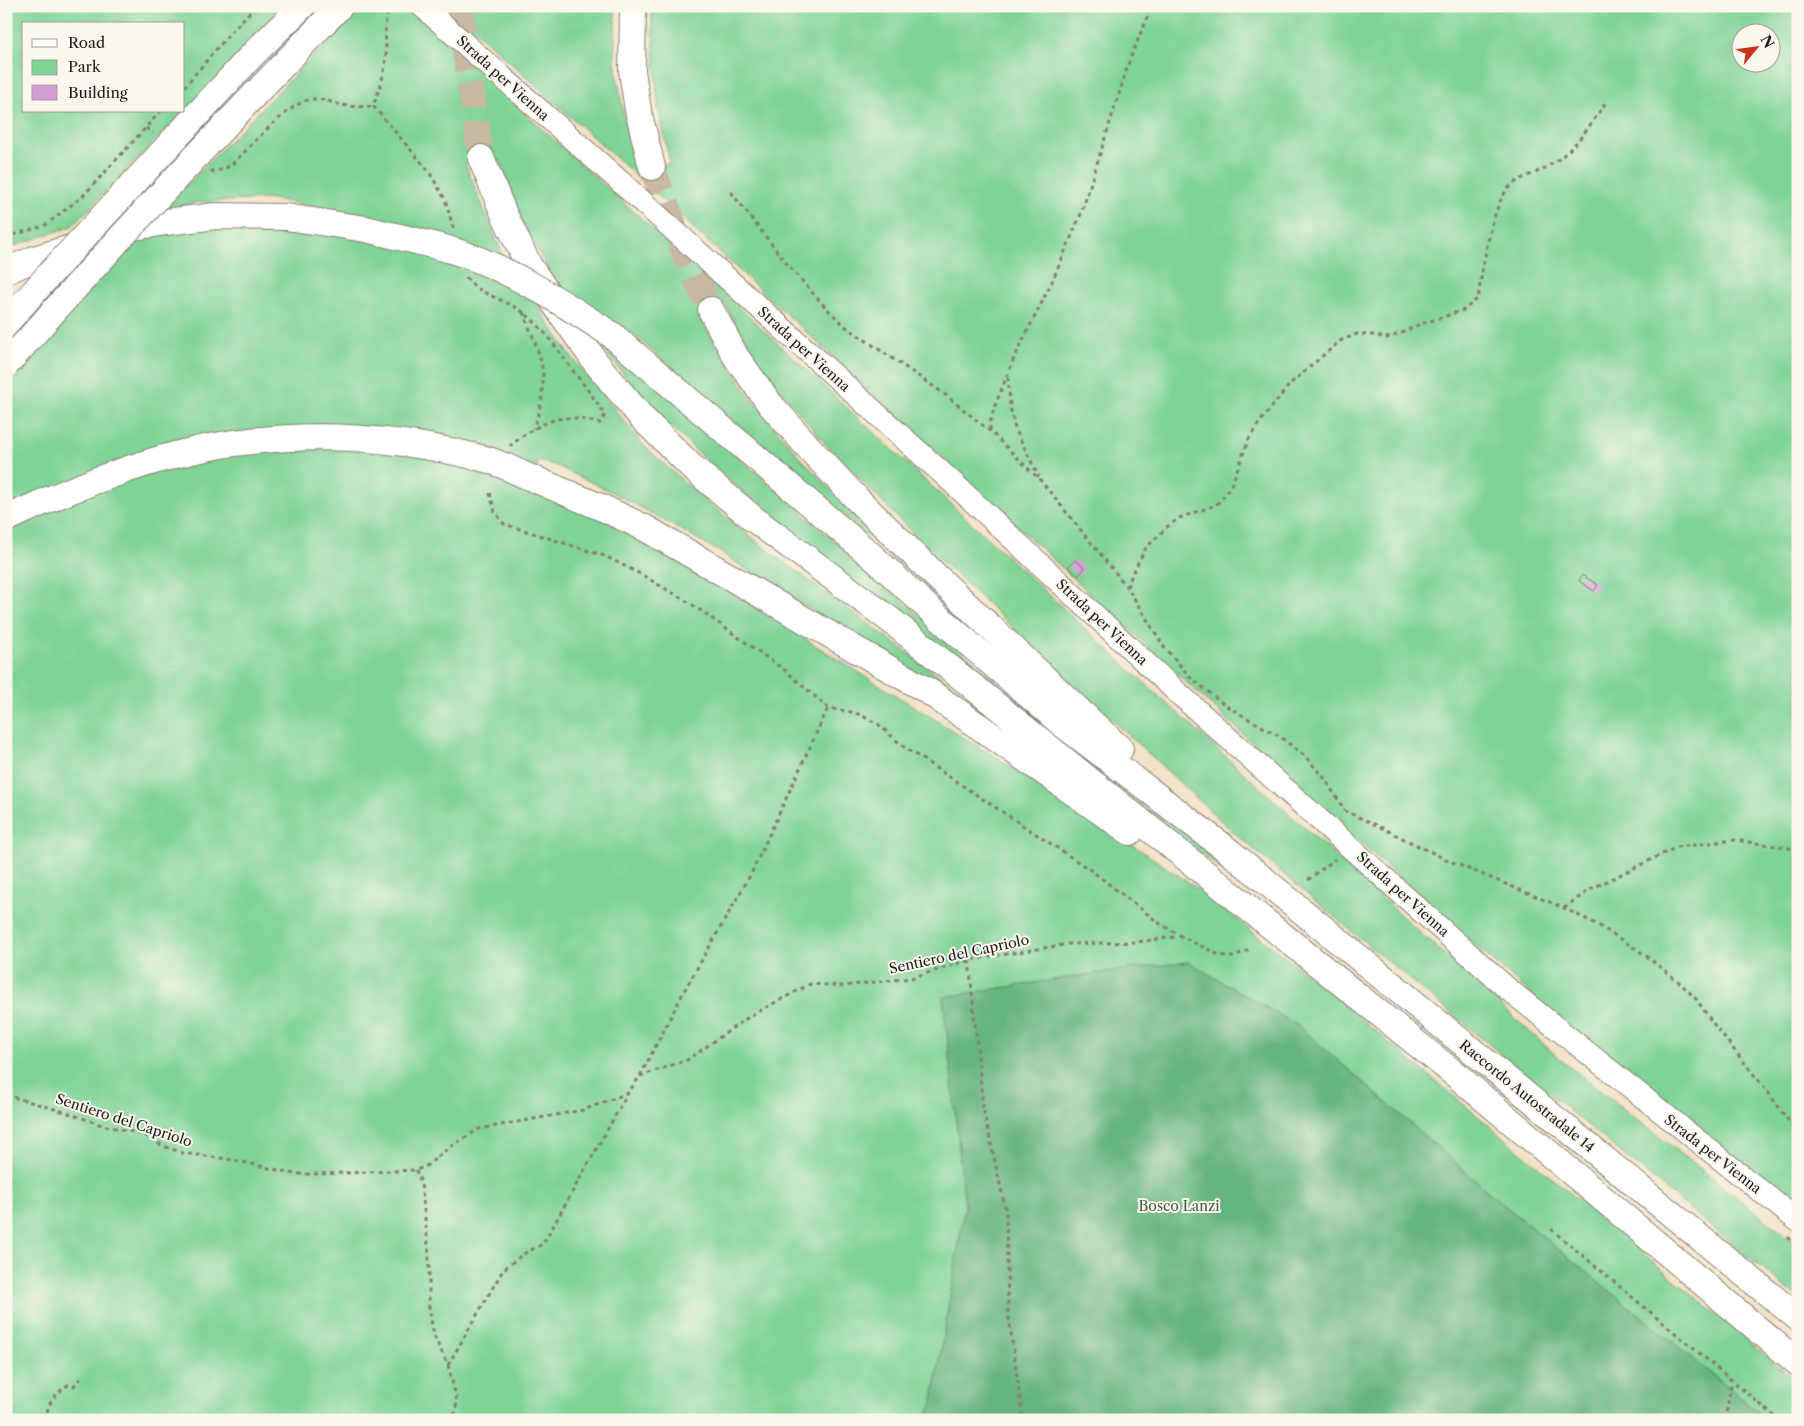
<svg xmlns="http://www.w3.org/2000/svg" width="1804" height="1426" font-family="'Libre Caslon Text',serif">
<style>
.green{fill:#7ed396;stroke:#4d7859;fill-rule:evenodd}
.forest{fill:#66b57f;stroke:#41684e}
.building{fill:#d29dd5}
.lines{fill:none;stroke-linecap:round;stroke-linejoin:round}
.motorway-tunnel{stroke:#c7b9a2;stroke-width:26;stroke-dasharray:26 13;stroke-linecap:butt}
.primary-casing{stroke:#877e70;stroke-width:24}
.motorway-casing{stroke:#877e70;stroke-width:28}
.path{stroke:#877e70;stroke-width:3;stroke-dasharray:4 4;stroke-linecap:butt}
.primary{stroke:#fff;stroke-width:22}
.motorway{stroke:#fff;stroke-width:26}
.motorway-bridge-casing{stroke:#877e70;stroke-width:28;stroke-linecap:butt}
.motorway-bridge{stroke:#fff;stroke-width:26}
.labels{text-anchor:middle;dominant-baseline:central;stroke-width:4;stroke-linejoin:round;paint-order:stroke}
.street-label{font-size:14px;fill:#1c1c1c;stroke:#fbf7ec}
.park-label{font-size:14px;fill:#3e5c47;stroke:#fbf7ec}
</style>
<rect width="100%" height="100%" fill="#fbf7ec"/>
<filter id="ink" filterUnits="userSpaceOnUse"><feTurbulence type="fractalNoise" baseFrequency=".02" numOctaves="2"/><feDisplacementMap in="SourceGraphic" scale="10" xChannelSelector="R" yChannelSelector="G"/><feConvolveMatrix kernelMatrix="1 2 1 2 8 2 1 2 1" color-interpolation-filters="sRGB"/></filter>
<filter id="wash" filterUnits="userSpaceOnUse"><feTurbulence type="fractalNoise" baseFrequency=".0096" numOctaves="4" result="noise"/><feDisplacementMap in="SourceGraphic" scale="20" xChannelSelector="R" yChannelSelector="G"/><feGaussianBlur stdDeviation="1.12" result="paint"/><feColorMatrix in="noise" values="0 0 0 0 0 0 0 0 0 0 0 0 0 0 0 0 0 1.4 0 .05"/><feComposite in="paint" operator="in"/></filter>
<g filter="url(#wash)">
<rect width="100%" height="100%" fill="#f2e0c3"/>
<path class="green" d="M6 6H287L72 226 6 249ZM24 24H184V111H24Z
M362 6H406L719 289 1120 661 1562 1061 1798 1245V1298L1350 930 1231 830 921 542 822 440 759 364 724 303 699 317 752 400 798 455 908 571 621 324 606 341 898 597 1061 736 1246 882 1244 887 777 521 709 463 648 405 602 347 554 280 521 220 500 160 481 158 465 164 501 251 569 354 647 449 700 496 770 552 968 697 1057 766 715 549 622 497 555 465 538 461 534 479 702 575 1079 809 1194 886 1303 971 1793 1378 1798 1383V1420H1768L1498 1200 1297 1025 944 997 965 1206 932 1406 923 1420H6V385L141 231 367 217 273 199 200 202 163 209Z
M448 6H615V61L623 112 639 173 670 163 658 107 651 6H1798V1210L1587 1043 1422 899 642 181ZM1742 32H1772V62H1742Z"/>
<path class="forest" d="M1188 962 1297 1025 1498 1200 1768 1420H923L932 1406 965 1206 943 997 1112 971Z"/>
<g id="blocks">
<path class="building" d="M1075 560 1085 568 1078 576 1068 567Z
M1582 575 1598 585 1594 591 1579 581Z"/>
</g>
</g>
<g filter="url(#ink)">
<use href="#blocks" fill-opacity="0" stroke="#877e70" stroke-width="1"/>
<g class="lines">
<path class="motorway-tunnel" d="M461 6 465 48 481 158
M652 167 687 260 711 310"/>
<defs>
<path id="primary" d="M422 6 614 176 952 482 1177 692 1509 990 1798 1221"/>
<path id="motorway" d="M633 6 632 71 638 110 652 167
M255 52 302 6
M279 69 340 6
M481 158 504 214 529 266 561 313 597 364 642 418 693 468 755 520 889 619 1456 1075 1798 1363
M6 271 34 259 71 248 122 229 166 222 216 216 286 217 366 229
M711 310 736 357 770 404 811 450 856 498 937 577 1120 749
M612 335 873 557 937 616 1061 723 1230 852 1798 1318
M534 479 605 509 645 528 928 691 1130 832"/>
</defs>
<use href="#primary" class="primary-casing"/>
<use href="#motorway" class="motorway-casing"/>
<path class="path" d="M393 6C381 17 387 42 386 56 385 73 379 90 373 106L428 170 445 199 454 231
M184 87C208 60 230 31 256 6
M146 128 153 133
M211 170 213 172 224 169 231 165C250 148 287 103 312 99 321 98 333 103 342 105 353 107 363 107 373 106
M731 192 787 264 826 308 846 327 943 393 990 431 1041 481 1127 587 1164 647 1190 677 1226 706 1279 736 1305 756 1325 779 1345 811 1370 822 1447 860 1564 908 1598 925 1644 954 1679 982 1696 999 1715 1026 1767 1091 1798 1134
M6 237 44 226 83 196 161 111
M466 277C476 294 508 300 524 313 544 328 556 348 571 368 583 384 595 398 605 415L600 423C590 421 576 417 565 418 545 420 525 433 510 446
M523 312C531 333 543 357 543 379 543 397 539 413 534 429
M1008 377 1010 406 1015 429 1039 477
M990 430 991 417 996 403 1015 356 1051 284 1081 214 1130 59 1147 18 1150 6
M490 493 495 512 504 524 605 556 642 575 690 603 786 671 828 708 856 713 878 724 904 747 1092 871 1159 923 1181 936
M1127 587 1133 572 1146 548 1167 527 1179 518 1216 505 1225 495 1232 483 1249 439 1259 423 1290 384 1340 341 1357 334 1373 335 1386 338 1400 334 1418 325 1464 310 1478 298C1482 272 1491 209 1507 190 1518 176 1536 175 1550 165 1574 150 1590 126 1606 102
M1308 880 1335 859
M1564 908 1591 889 1677 847 1735 840 1796 849
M969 960 983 1108 1006 1211 1008 1311 1023 1420
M640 1076 687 1060 750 1016 810 984 842 986 911 978 969 960 1069 944 1137 942 1181 936 1219 955 1232 957 1251 949
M6 1095 65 1112 102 1125 142 1134 163 1146 183 1153 234 1160 295 1174H317L416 1170 426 1166 450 1147 479 1129 583 1110 628 1093
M416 1170 421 1183 429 1254V1307L434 1336 448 1365 457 1401 454 1420
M1551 1229 1779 1420
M1788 1237 1798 1248
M448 1365 503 1270 523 1254 543 1244 628 1093 640 1076 683 993 751 874 828 708
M46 1420C47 1403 55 1394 68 1385L74 1386 77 1381 81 1379
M1725 1420 1732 1380"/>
<use href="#primary" class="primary"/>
<use href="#motorway" class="motorway"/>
<defs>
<path id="motorway-bridge" d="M366 229C394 236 423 242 451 250 508 267 563 303 612 335
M6 323 57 266 255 52
M6 365C95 264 186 166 279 69
M6 519C80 484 169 449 251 441 330 432 408 439 485 459 501 463 518 473 534 479"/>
</defs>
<use href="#motorway-bridge" class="motorway-bridge-casing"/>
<use href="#motorway-bridge" class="motorway-bridge"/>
</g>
</g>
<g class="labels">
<g class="street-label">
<text transform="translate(503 78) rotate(42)">Strada per Vienna</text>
<text transform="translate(804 349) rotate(42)">Strada per Vienna</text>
<text transform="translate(1102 622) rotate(43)">Strada per Vienna</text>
<text transform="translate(1403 894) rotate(42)">Strada per Vienna</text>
<text transform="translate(959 954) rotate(-12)">Sentiero del Capriolo</text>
<text transform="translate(1527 1096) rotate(39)">Raccordo Autostradale 14</text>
<text transform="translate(124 1120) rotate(18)">Sentiero del Capriolo</text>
<text transform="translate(1713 1154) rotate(38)">Strada per Vienna</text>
</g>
<g class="park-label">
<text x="1179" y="1206">Bosco Lanzi</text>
</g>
</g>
<rect width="1804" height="1426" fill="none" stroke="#fbf7ec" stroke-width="25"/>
<rect x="22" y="22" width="162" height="90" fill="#fbf7ec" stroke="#a29f99"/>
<rect x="32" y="39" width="25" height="8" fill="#ffffff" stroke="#a29f99"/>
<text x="68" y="48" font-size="15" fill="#1c1c1c">Road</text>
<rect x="32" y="60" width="25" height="15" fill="#7ed396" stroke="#a29f99"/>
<text x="68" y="72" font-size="15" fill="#1c1c1c">Park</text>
<rect x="32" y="85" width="25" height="15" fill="#d29dd5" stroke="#a29f99"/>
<text x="68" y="98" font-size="15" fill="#1c1c1c">Building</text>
<g transform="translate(1756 48) rotate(61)"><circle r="24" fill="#fbf7ec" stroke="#a29f99"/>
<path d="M0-4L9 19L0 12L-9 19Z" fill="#c8321e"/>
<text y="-8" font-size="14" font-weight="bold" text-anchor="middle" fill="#1c1c1c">N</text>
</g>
</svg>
